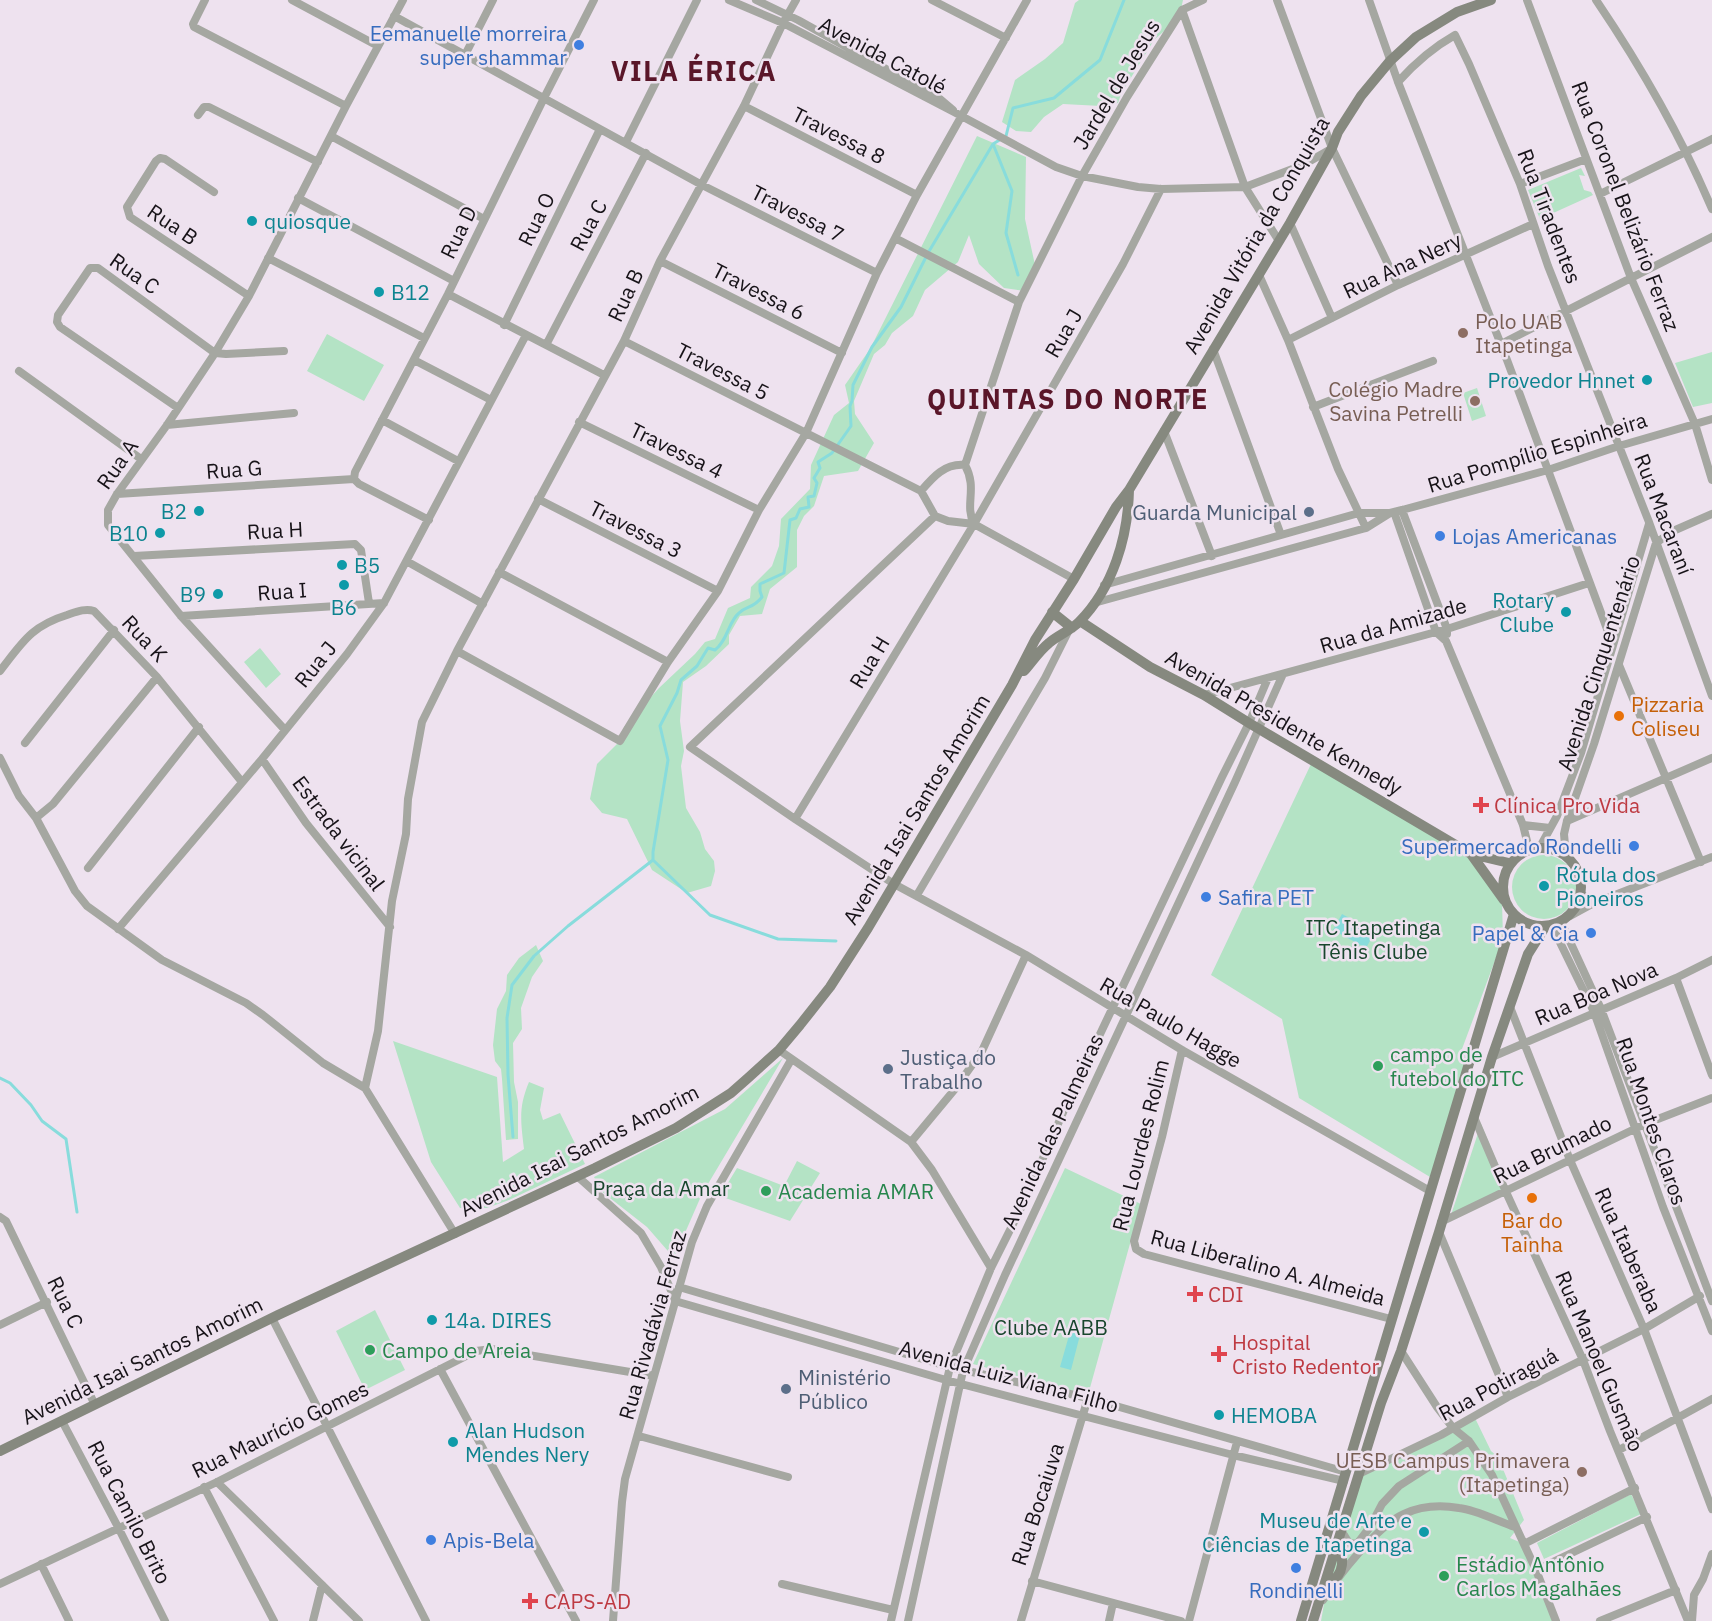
<svg xmlns="http://www.w3.org/2000/svg" width="1712" height="1621" font-family="'IBM Plex Sans',sans-serif">
<style>
.green{fill:#b4e3c5}
.water{fill:#88dcdc}
.lines{fill:none;stroke-linecap:round;stroke-linejoin:round}
.stream{stroke:#88dcdc;stroke-width:3}
.street{stroke:#a5a7a1;stroke-width:8}
.secondary{stroke:#86897f;stroke-width:10}
.shop-dot{fill:#3f7fe0;stroke:#eee2ef;stroke-width:2}
.culture-dot{fill:#0f9aa8;stroke:#eee2ef;stroke-width:2}
.education-dot{fill:#8d6e63;stroke:#eee2ef;stroke-width:2}
.service-dot{fill:#5c6f8a;stroke:#eee2ef;stroke-width:2}
.food-dot{fill:#e8710a;stroke:#eee2ef;stroke-width:2}
.health-dot{fill:#e0444e;stroke:#eee2ef;stroke-width:2}
.leisure-dot{fill:#2e9e5b;stroke:#eee2ef;stroke-width:2}
.labels{text-anchor:middle;dominant-baseline:central;stroke-width:5;stroke-linejoin:round;paint-order:stroke}
.shop-label{font-size:21px;fill:#366cbe;stroke:#eee2ef;text-anchor:end}
.street-label{font-size:21px;fill:#171318;stroke:#eee2ef}
.culture-label{font-size:21px;fill:#0d838f;stroke:#eee2ef;text-anchor:start}
.education-label{font-size:21px;fill:#785e54;stroke:#eee2ef;text-anchor:end}
.service-label{font-size:21px;fill:#4e5e75;stroke:#eee2ef;text-anchor:start}
.food-label{font-size:21px;fill:#c56008;stroke:#eee2ef;text-anchor:start}
.health-label{font-size:21px;fill:#be3a42;stroke:#eee2ef;text-anchor:start}
.park-label{font-size:21px;fill:#18462d;stroke:#eee2ef}
.leisure-label{font-size:21px;fill:#27864d;stroke:#eee2ef;text-anchor:start}
.district-label{font-size:27px;font-weight:bold;letter-spacing:1.5px;fill:#5a1629;stroke:#eee2ef}
</style>
<rect width="100%" height="100%" fill="#eee2ef"/>
<path class="green" d="M1079 0H1183L1179 18 1154 40 1121 94 1118 103 1101 106 1063 104 1044 117 1031 132 1016 131 1002 122 1015 80 1045 59 1063 43 1075 3Z
M977 136 1026 157 1025 219 1035 265 1024 291 1004 288 979 264 969 235 958 262 925 290 913 316 892 333 885 345 874 354 854 401 855 414 874 443 858 471 824 476 814 506 804 516 797 530V567L770 589 762 614 740 616 729 635V644L706 666 683 682 680 721 684 751 681 766 686 808 700 832 705 849 714 861 715 871 711 886 687 893 652 870 627 819 602 813 590 799 597 764 620 741 624 727 659 688 695 654 705 642 715 639 728 608 750 598 751 587 772 566 779 546 781 519 810 489 811 465 834 415 849 403 845 385 870 349Z
M1581 168 1585 176 1579 175 1584 190 1591 192 1593 195 1540 219 1528 190Z
M327 334 384 365 364 401 307 371Z
M1712 352V403L1693 407 1675 363Z
M1477 388 1486 416 1472 421 1463 393Z
M260 648 281 674 266 688 244 662Z
M1311 764 1474 857 1502 901 1503 939 1462 1049 1475 1055 1435 1180 1299 1098 1282 1019 1211 975Z
M1512 887a32 32 0 1 1 64 0a32 32 0 1 1-64 0Z
M536 945 543 961 532 977 521 1008 522 1029 513 1043 514 1082 518 1102V1139L506 1140 502 1079 501 1069 495 1061 493 1045 497 1009 506 991 507 975 519 958Z
M393 1041 497 1077 503 1162 524 1149C521 1122 518 1108 529 1082L544 1088 540 1110 543 1120 560 1113 585 1164 509 1200 487 1208H460L431 1162Z
M783 1058 702 1194 674 1258 647 1227 601 1191 594 1177 725 1109Z
M1481 1124 1508 1188 1451 1215Z
M797 1161 820 1173 790 1221 720 1196 737 1168 784 1186Z
M1065 1168 1141 1204 1088 1395 973 1364Z
M375 1310 405 1370 365 1390 336 1331Z
M1475 1418 1491 1451 1498 1457 1524 1520 1510 1538 1524 1544C1536 1571 1551 1591 1558 1621H1321L1331 1564 1357 1485 1366 1471Z
M1631 1494 1641 1514 1544 1559 1537 1543Z"/>
<path class="water" d="M1342 914 1375 932 1366 948 1333 930Z
M1070 1332 1080 1335 1071 1370 1060 1367Z"/>
<g class="lines">
<path class="stream" d="M1018 275 1006 233 1012 191 993 144 1006 136 1013 108 1054 98 1100 60 1124 0
M836 941 778 939 710 915 653 860V852L668 760 660 726 677 693 681 680 697 666 708 648 715 650C728 640 728 622 739 613 747 605 753 609 762 597L760 591V584L784 573 790 520 796 518 800 509 809 507 808 497 814 496 817 483 814 478 820 468 818 462 832 453 851 426 850 406 852 401 853 385 872 347 901 307 928 253 993 144
M0 1078 10 1083 31 1105 42 1121 66 1139 77 1212
M513 1137 508 1075 507 1018 512 985 534 956 568 926 653 860"/>
<path class="street" d="M205 0 193 24 194 27 346 106
M292 0 378 46
M729 0 783 23 954 112 1056 167 1082 176 1138 187 1161 189 1245 187 1303 165 1331 149
M756 0 798 20 940 99 953 110
M932 0 1006 38
M1277 0 1332 148 1398 285
M1369 0 1398 82 1507 360 1613 645
M1527 0 1631 278 1695 424 1712 480
M1596 0C1640 65 1681 136 1712 209
M1182 10 1245 187 1279 241
M1182 10 1203 0
M394 16 702 185 877 273
M465 55 493 0
M1398 82C1415 63 1432 48 1455 35L1469 64 1520 184 1548 266 1649 522 1712 696
M744 106 917 195
M198 115 204 107H209L318 162
M331 136 484 219
M626 142 697 0
M1520 184 1586 159
M214 192 165 159 160 158 156 161 127 207 130 217 249 296
M1600 194 1712 139
M298 198 454 281
M1290 223 1332 318
M895 238 1019 302
M268 258 424 338
M660 261 842 353
M1259 275 1288 340 1338 469 1366 528
M448 294 604 375
M504 325 600 129
M1288 340 1398 285 1533 224
M624 341 921 491 935 516 948 521 974 524 1074 579
M1501 344 1712 237
M546 345 646 153
M1213 349 1281 535
M414 360 491 400
M19 371 141 459
M1313 407 1433 361
M178 408 60 327 57 322 58 315 90 268H98L215 353 226 354 284 351
M382 420 458 461
M579 422 759 510
M167 425 294 413
M1164 431 1212 556
M354 479 355 472 448 294 544 98 594 0
M354 479 359 484 429 520
M921 491C933 477 945 463 965 465
M117 494 354 479
M538 499 718 591
M1402 510 1447 629V634
M1394 512 1436 632 1446 641 1523 825 1529 849
M935 516 690 747 795 819 894 884 1026 955 1182 1050 1430 1191
M974 524C964 504 978 489 965 465L1019 302 1082 176 1127 97 1182 10
M134 556 355 544 361 550 369 603
M408 562 483 604
M499 572 668 662
M1104 585 1359 513H1390L1402 510 1548 470 1619 446 1712 419
M1094 603 1366 528 1390 513
M181 616 384 603
M457 651 620 741 668 662 718 591 759 510 806 433 877 273 895 238 917 195 1027 0
M1619 665 1701 862
M0 671C22 643 31 626 67 615 76 612 85 608 94 611L157 677 242 782
M1204 695 1447 629 1589 583
M285 730 181 616 108 525V510L117 494 167 425 215 353 249 296 346 106 403 0
M25 743 114 630
M0 758 19 796 36 818 75 891 87 906 162 960 246 1003 263 1015 323 1063 365 1088
M262 759 306 823 390 927
M36 818 53 804 157 677
M795 819 974 524 1123 264 1161 189
M1567 821 1712 758
M1523 825 1550 828
M1540 847 1557 816 1581 753 1649 524
M1566 856 1564 834 1567 821 1594 744 1656 543 1673 531 1712 514
M88 868 199 727
M1581 893 1592 904
M917 895 1045 678 1068 632
M1570 916 1592 904 1712 857
M1561 922 1601 1009 1712 1301
M1552 926 1594 1012 1663 1207 1712 1331
M118 929 262 759 347 654 384 603 526 335
M1676 978 1712 1075
M1510 1007 1570 1160 1644 1329 1712 1509
M779 1050 911 1142 932 1170 991 1268
M1182 1050 1162 1137 1134 1241 1136 1249 1144 1254 1391 1319
M1492 1057 1676 978 1712 960
M1474 1117 1506 1192 1583 1360 1610 1431 1688 1621
M911 1142 955 1089 982 1051 1026 955
M577 1176 641 1233 661 1267 675 1300
M0 1217 6 1221 95 1405
M1441 1222 1645 1124 1712 1098
M1439 1232 1508 1397
M455 1234 365 1088 378 1031 392 901 406 834 408 799 422 722 457 651 624 341 660 261 744 106 783 23 796 0
M679 1287 950 1367 1088 1398 1346 1472
M675 1301 946 1380 1233 1455 1344 1481
M272 1318 426 1621
M0 1325 47 1302
M1401 1351 1437 1407 1453 1428 1469 1441 1492 1475 1536 1570 1556 1621
M440 1369 576 1621
M62 1421 118 1527 165 1621
M639 1436 788 1477
M1619 1450 1712 1399
M1361 1473 1441 1435 1508 1397 1644 1329 1700 1296
M217 1482 359 1621
M204 1487 274 1621
M1342 1532 1349 1543 1357 1544 1370 1527 1382 1504 1399 1486 1469 1441
M1524 1544 1635 1488
M41 1564 69 1621
M1536 1570 1647 1517
M1032 1581 1181 1621
M0 1584 217 1482 476 1351 492 1349 654 1376
M782 1584 893 1610
M1323 1600C1339 1575 1377 1526 1404 1514 1421 1506 1441 1505 1459 1508 1477 1510 1497 1521 1515 1527
M313 1621 322 1585
M613 1621 622 1502 625 1479 692 1242 707 1206 791 1060
M891 1621 950 1367 991 1268 1022 1206 1065 1108 1222 777 1249 723 1268 678
M908 1621 963 1371 1005 1275 1235 782 1283 674
M1021 1621 1088 1398
M1109 1621 1113 1603
M1189 1621 1237 1442
M1600 1621 1676 1590
M1692 1621 1694 1595 1703 1579 1712 1554"/>
<path class="secondary" d="M1052 612 1072 628
M1080 621 1150 667 1204 695 1249 723 1471 854 1509 863
M1024 671C1032 662 1039 651 1049 643 1058 635 1070 631 1079 622 1113 588 1128 537 1129 490
M1503 887a39 39 0 1 1 78 0a39 39 0 1 1-78 0Z
M1471 854 1504 900
M0 1451 278 1315 595 1168 676 1128 731 1093 748 1078 779 1050 800 1025 830 987 868 928 1012 685 1035 640 1074 579 1116 507 1129 490 1290 223 1332 148 1338 132 1361 96 1390 61 1416 37 1457 12 1491 0
M1326 1582 1329 1583C1346 1574 1343 1558 1339 1542
M1301 1621 1514 914
M1313 1621 1381 1403 1401 1351 1439 1232 1492 1057 1528 954 1545 927"/>
</g>
<g class="shop-dot">
<circle cx="579" cy="45" r="6"/>
<circle cx="1440" cy="536" r="6"/>
<circle cx="1634" cy="846" r="6"/>
<circle cx="1206" cy="897" r="6"/>
<circle cx="1591" cy="933" r="6"/>
<circle cx="431" cy="1540" r="6"/>
<circle cx="1296" cy="1568" r="6"/>
</g>
<g class="culture-dot">
<circle cx="252" cy="221" r="6"/>
<circle cx="379" cy="292" r="6"/>
<circle cx="1647" cy="380" r="6"/>
<circle cx="199" cy="511" r="6"/>
<circle cx="160" cy="533" r="6"/>
<circle cx="342" cy="565" r="6"/>
<circle cx="344" cy="585" r="6"/>
<circle cx="218" cy="594" r="6"/>
<circle cx="1566" cy="612" r="6"/>
<circle cx="1544" cy="886" r="6"/>
<circle cx="432" cy="1320" r="6"/>
<circle cx="1219" cy="1415" r="6"/>
<circle cx="453" cy="1442" r="6"/>
<circle cx="1424" cy="1532" r="6"/>
</g>
<g class="education-dot">
<circle cx="1463" cy="333" r="6"/>
<circle cx="1475" cy="401" r="6"/>
<circle cx="1582" cy="1472" r="6"/>
</g>
<g class="service-dot">
<circle cx="1309" cy="512" r="6"/>
<circle cx="888" cy="1069" r="6"/>
<circle cx="786" cy="1389" r="6"/>
</g>
<g class="food-dot">
<circle cx="1619" cy="716" r="6"/>
<circle cx="1532" cy="1198" r="6"/>
</g>
<g class="health-dot">
<path d="M1478 796h6v6h6v6h-6v6h-6v-6h-6v-6h6z"/>
<path d="M1192 1285h6v6h6v6h-6v6h-6v-6h-6v-6h6z"/>
<path d="M1216 1345h6v6h6v6h-6v6h-6v-6h-6v-6h6z"/>
<path d="M527 1592h6v6h6v6h-6v6h-6v-6h-6v-6h6z"/>
</g>
<g class="leisure-dot">
<circle cx="1378" cy="1066" r="6"/>
<circle cx="766" cy="1191" r="6"/>
<circle cx="370" cy="1350" r="6"/>
<circle cx="1444" cy="1576" r="6"/>
</g>
<g class="labels">
<g class="shop-label">
<text x="567" y="33">Eemanuelle morreira<tspan x="567" dy="24">super shammar</tspan></text>
<text x="1452" y="536" text-anchor="start">Lojas Americanas</text>
<text x="1622" y="846">Supermercado Rondelli</text>
<text x="1218" y="897" text-anchor="start">Safira PET</text>
<text x="1579" y="933">Papel &amp; Cia</text>
<text x="443" y="1540" text-anchor="start">Apis-Bela</text>
<text x="1296" y="1590" text-anchor="middle">Rondinelli</text>
</g>
<g class="street-label">
<text transform="translate(883 55) rotate(28)">Avenida Catolé</text>
<text transform="translate(1116 84) rotate(-59)">Jardel de Jesus</text>
<text transform="translate(839 135) rotate(27)">Travessa 8</text>
<text transform="translate(1626 206) rotate(69)">Rua Coronel Belizário Ferraz</text>
<text transform="translate(798 213) rotate(27)">Travessa 7</text>
<text transform="translate(1550 216) rotate(69)">Rua Tiradentes</text>
<text transform="translate(536 219) rotate(-64)">Rua O</text>
<text transform="translate(173 224) rotate(34)">Rua B</text>
<text transform="translate(588 225) rotate(-62)">Rua C</text>
<text transform="translate(458 232) rotate(-64)">Rua D</text>
<text transform="translate(1256 235) rotate(-60)">Avenida Vitória da Conquista</text>
<text transform="translate(1402 265) rotate(-25)">Rua Ana Nery</text>
<text transform="translate(135 273) rotate(35)">Rua C</text>
<text transform="translate(759 291) rotate(27)">Travessa 6</text>
<text transform="translate(625 295) rotate(-65)">Rua B</text>
<text transform="translate(1063 333) rotate(-60)">Rua J</text>
<text transform="translate(723 371) rotate(27)">Travessa 5</text>
<text transform="translate(677 450) rotate(26)">Travessa 4</text>
<text transform="translate(1537 452) rotate(-17)">Rua Pompílio Espinheira</text>
<text transform="translate(117 464) rotate(-55)">Rua A</text>
<text transform="translate(234 469) rotate(-4)">Rua G</text>
<text transform="translate(1664 514) rotate(69)">Rua Macaraní</text>
<text transform="translate(636 529) rotate(27)">Travessa 3</text>
<text transform="translate(275 530) rotate(-3)">Rua H</text>
<text transform="translate(282 591) rotate(-4)">Rua I</text>
<text transform="translate(1393 625) rotate(-16)">Rua da Amizade</text>
<text transform="translate(145 638) rotate(47)">Rua K</text>
<text transform="translate(869 662) rotate(-59)">Rua H</text>
<text transform="translate(1598 663) rotate(-72)">Avenida Cinquentenário</text>
<text transform="translate(315 664) rotate(-51)">Rua J</text>
<text transform="translate(1284 722) rotate(30)">Avenida Presidente Kennedy</text>
<text transform="translate(916 809) rotate(-59)">Avenida Isai Santos Amorim</text>
<text transform="translate(339 833) rotate(53)">Estrada vicinal</text>
<text transform="translate(1596 993) rotate(-23)">Rua Boa Nova</text>
<text transform="translate(1171 1022) rotate(30)">Rua Paulo Hagge</text>
<text transform="translate(1652 1121) rotate(71)">Rua Montes Claros</text>
<text transform="translate(1052 1131) rotate(-65)">Avenida das Palmeiras</text>
<text transform="translate(1140 1145) rotate(-76)">Rua Lourdes Rolim</text>
<text transform="translate(1552 1149) rotate(-26)">Rua Brumado</text>
<text transform="translate(579 1150) rotate(-27)">Avenida Isai Santos Amorim</text>
<text transform="translate(1629 1250) rotate(66)">Rua Itaberaba</text>
<text transform="translate(1268 1267) rotate(15)">Rua Liberalino A. Almeida</text>
<text transform="translate(66 1302) rotate(64)">Rua C</text>
<text transform="translate(652 1325) rotate(-74)">Rua Rivadávia Ferraz</text>
<text transform="translate(142 1360) rotate(-26)">Avenida Isai Santos Amorim</text>
<text transform="translate(1600 1361) rotate(67)">Rua Manoel Gusmão</text>
<text transform="translate(1009 1376) rotate(15)">Avenida Luiz Viana Filho</text>
<text transform="translate(1498 1384) rotate(-28)">Rua Potiraguá</text>
<text transform="translate(280 1429) rotate(-26)">Rua Maurício Gomes</text>
<text transform="translate(1037 1504) rotate(-72)">Rua Bocaiuva</text>
<text transform="translate(130 1512) rotate(63)">Rua Camilo Brito</text>
</g>
<g class="culture-label">
<text x="264" y="221">quiosque</text>
<text x="391" y="292">B12</text>
<text x="1635" y="380" text-anchor="end">Provedor Hnnet</text>
<text x="187" y="511" text-anchor="end">B2</text>
<text x="148" y="533" text-anchor="end">B10</text>
<text x="354" y="565">B5</text>
<text x="206" y="594" text-anchor="end">B9</text>
<text x="1554" y="600" text-anchor="end">Rotary<tspan x="1554" dy="24">Clube</tspan></text>
<text x="344" y="607" text-anchor="middle">B6</text>
<text x="1556" y="874">Rótula dos<tspan x="1556" dy="24">Pioneiros</tspan></text>
<text x="444" y="1320">14a. DIRES</text>
<text x="1231" y="1415">HEMOBA</text>
<text x="465" y="1430">Alan Hudson<tspan x="465" dy="24">Mendes Nery</tspan></text>
<text x="1412" y="1520" text-anchor="end">Museu de Arte e<tspan x="1412" dy="24">Ciências de Itapetinga</tspan></text>
</g>
<g class="education-label">
<text x="1475" y="321" text-anchor="start">Polo UAB<tspan x="1475" dy="24">Itapetinga</tspan></text>
<text x="1463" y="389">Colégio Madre<tspan x="1463" dy="24">Savina Petrelli</tspan></text>
<text x="1570" y="1460">UESB Campus Primavera<tspan x="1570" dy="24">(Itapetinga)</tspan></text>
</g>
<g class="service-label">
<text x="1297" y="512" text-anchor="end">Guarda Municipal</text>
<text x="900" y="1057">Justiça do<tspan x="900" dy="24">Trabalho</tspan></text>
<text x="798" y="1377">Ministério<tspan x="798" dy="24">Público</tspan></text>
</g>
<g class="food-label">
<text x="1631" y="704">Pizzaria<tspan x="1631" dy="24">Coliseu</tspan></text>
<text x="1532" y="1220" text-anchor="middle">Bar do<tspan x="1532" dy="24">Tainha</tspan></text>
</g>
<g class="health-label">
<text x="1494" y="805">Clínica Pro Vida</text>
<text x="1208" y="1294">CDI</text>
<text x="1232" y="1342">Hospital<tspan x="1232" dy="24">Cristo Redentor</tspan></text>
<text x="544" y="1601">CAPS-AD</text>
</g>
<g class="park-label">
<text x="1373" y="927">ITC Itapetinga<tspan x="1373" dy="24">Tênis Clube</tspan></text>
<text x="661" y="1188">Praça da Amar</text>
<text x="1051" y="1327">Clube AABB</text>
</g>
<g class="leisure-label">
<text x="1390" y="1054">campo de<tspan x="1390" dy="24">futebol do ITC</tspan></text>
<text x="778" y="1191">Academia AMAR</text>
<text x="382" y="1350">Campo de Areia</text>
<text x="1456" y="1564">Estádio Antônio<tspan x="1456" dy="24">Carlos Magalhães</tspan></text>
</g>
<g class="district-label">
<text x="694" y="70">VILA ÉRICA</text>
<text x="1068" y="398">QUINTAS DO NORTE</text>
</g>
</g>
</svg>
